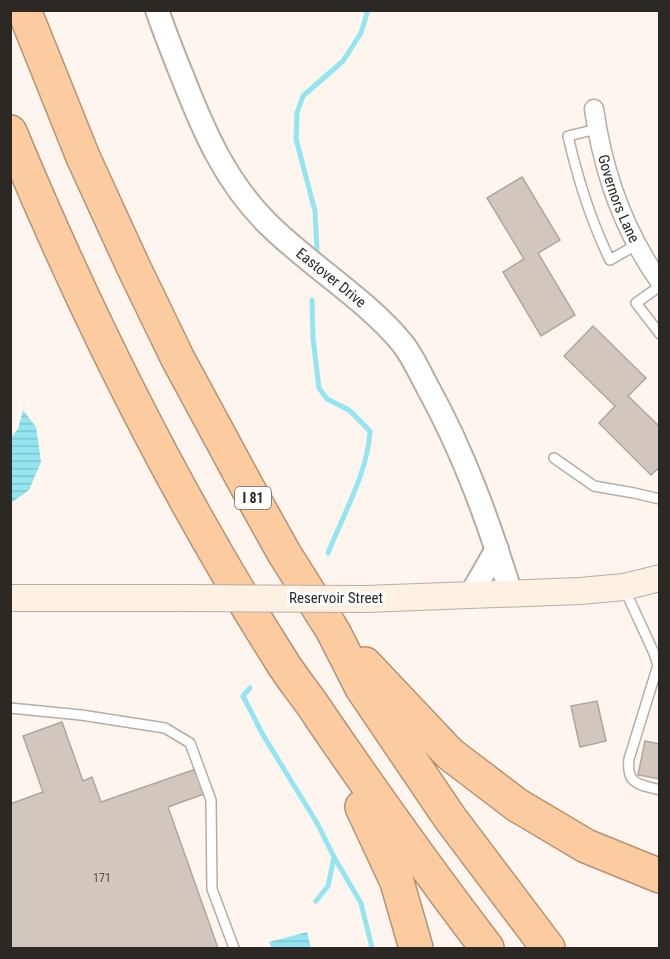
<svg xmlns="http://www.w3.org/2000/svg" width="670" height="959" font-family="'Roboto Condensed',sans-serif">
<style>
.water{fill:url(#water-rules)}
.lines{fill:none;stroke-linecap:round;stroke-linejoin:round}
.stream{stroke:#93e6f1;stroke-width:5}
.building{fill:#d1c7be;stroke:#b0a69e;stroke-width:1.5}
.service-casing{stroke:#b7ada4;stroke-width:12}
.minor-casing{stroke:#b7ada4;stroke-width:21}
.tertiary-casing{stroke:#b7ada4;stroke-width:26}
.secondary-casing{stroke:#b7ada4;stroke-width:28}
.motorway-casing{stroke:#b39375;stroke-width:36}
.service{stroke:#fff;stroke-width:9}
.minor{stroke:#fff;stroke-width:18}
.tertiary{stroke:#fff;stroke-width:22}
.secondary{stroke:#fef0e2;stroke-width:26}
.motorway{stroke:#fccca0;stroke-width:33}
.secondary-bridge-casing{stroke:#b7ada4;stroke-width:28;stroke-linecap:butt}
.secondary-bridge{stroke:#fef0e2;stroke-width:26}
.labels{text-anchor:middle;dominant-baseline:central;stroke-width:6;stroke-linejoin:round;paint-order:stroke}
.number-label{font-size:12px;fill:#55504a}
.shield{fill:#fff;stroke:#6b6866;stroke-width:1.5}
.shield-label{font-size:14px;font-weight:bold;fill:#2c2824}
.street-label{font-size:15px;fill:#2c2824;stroke:#fff}
</style>
<defs>
<pattern id="water-rules" width="6" height="5" patternUnits="userSpaceOnUse" patternTransform="scale(1.5)"><rect width="6" height="5" fill="#93e6f1"/><path d="M0 2.5h6" fill="none" stroke="#7fc5ce"/></pattern>
</defs>
<rect width="100%" height="100%" fill="#fef5ee"/>
<path class="water" d="M23 410 36 427 41 462 29 490 11 503V437L18 429Z
M307 932 311 948H271L269 942Z"/>
<g class="lines">
<path class="stream" d="M317 251 315 211 296 139 297 113 303 96 343 61 361 33 368 10
M312 300 313 338 319 388 327 399 349 410 370 431C368 472 343 515 328 553
M250 688 243 696 263 735 317 823 334 857 361 903 372 948
M316 901 328 886 334 857"/>
</g>
<path class="building" d="M522 177 560 240 538 253 575 315 541 336 503 272 524 259 487 198Z
M593 326 646 378 628 396 660 427V467L651 475 599 423 615 406 564 356Z
M597 701 606 741 580 747 571 706Z
M62 722 83 781 92 777 101 802 196 769 204 794 168 807 218 948H10V804L43 792 23 736Z
M645 741 660 744V779L638 775Z"/>
<g class="lines">
<defs>
<path id="service" d="M597 129 568 136C578 180 590 219 610 260L636 245
M660 286 636 303 660 334
M554 458 594 486 634 493 660 499
M624 588 654 653 658 665 629 759C626 785 639 784 660 790
M10 708 81 715 165 728 190 743 211 800 212 889 234 948"/>
<g id="minor">
<path id="s1" d="M594 109C603 172 623 230 660 282"/>
</g>
<g id="tertiary">
<path id="s2" d="M157 10C165 33 174 56 183 78 204 132 226 182 267 223 310 266 364 297 403 344 413 357 420 373 428 388 464 453 489 523 511 594"/>
<path d="M470 596 497 549"/>
</g>
<path id="secondary" d="M10 598H187
M365 599 580 591 624 587 660 578"/>
<path id="motorway" d="M24 10 83 157 133 266 178 359 245 483 284 553 333 631 362 688 450 818 548 948
M10 132C86 315 175 494 282 662 293 680 308 697 320 716 374 795 429 872 487 948
M365 664 450 754 517 805 586 846 660 876
M362 807 397 882 416 948"/>
</defs>
<use href="#service" class="service-casing"/>
<use href="#minor" class="minor-casing"/>
<use href="#tertiary" class="tertiary-casing"/>
<use href="#secondary" class="secondary-casing"/>
<use href="#motorway" class="motorway-casing"/>
<use href="#service" class="service"/>
<use href="#minor" class="minor"/>
<use href="#tertiary" class="tertiary"/>
<use href="#secondary" class="secondary"/>
<use href="#motorway" class="motorway"/>
<defs>
<path id="secondary-bridge" d="M187 598 365 599"/>
</defs>
<use href="#secondary-bridge" class="secondary-bridge-casing"/>
<use href="#secondary-bridge" class="secondary-bridge"/>
</g>
<g class="labels">
<g class="number-label">
<text x="102" y="878">171</text>
</g>
<rect class="shield" x="235" y="487" width="36" height="22" rx="4.5"/>
<g class="shield-label">
<text x="253" y="498">I 81</text>
</g>
<g class="street-label">
<text stroke="none"><textPath href="#s1" startOffset="93">Governors Lane</textPath></text>
<text stroke="none"><textPath href="#s2" startOffset="326">Eastover Drive</textPath></text>
<text x="336" y="598">Reservoir Street</text>
</g>
</g>
<rect width="670" height="959" fill="none" stroke="#2c2824" stroke-width="24"/>
</svg>
